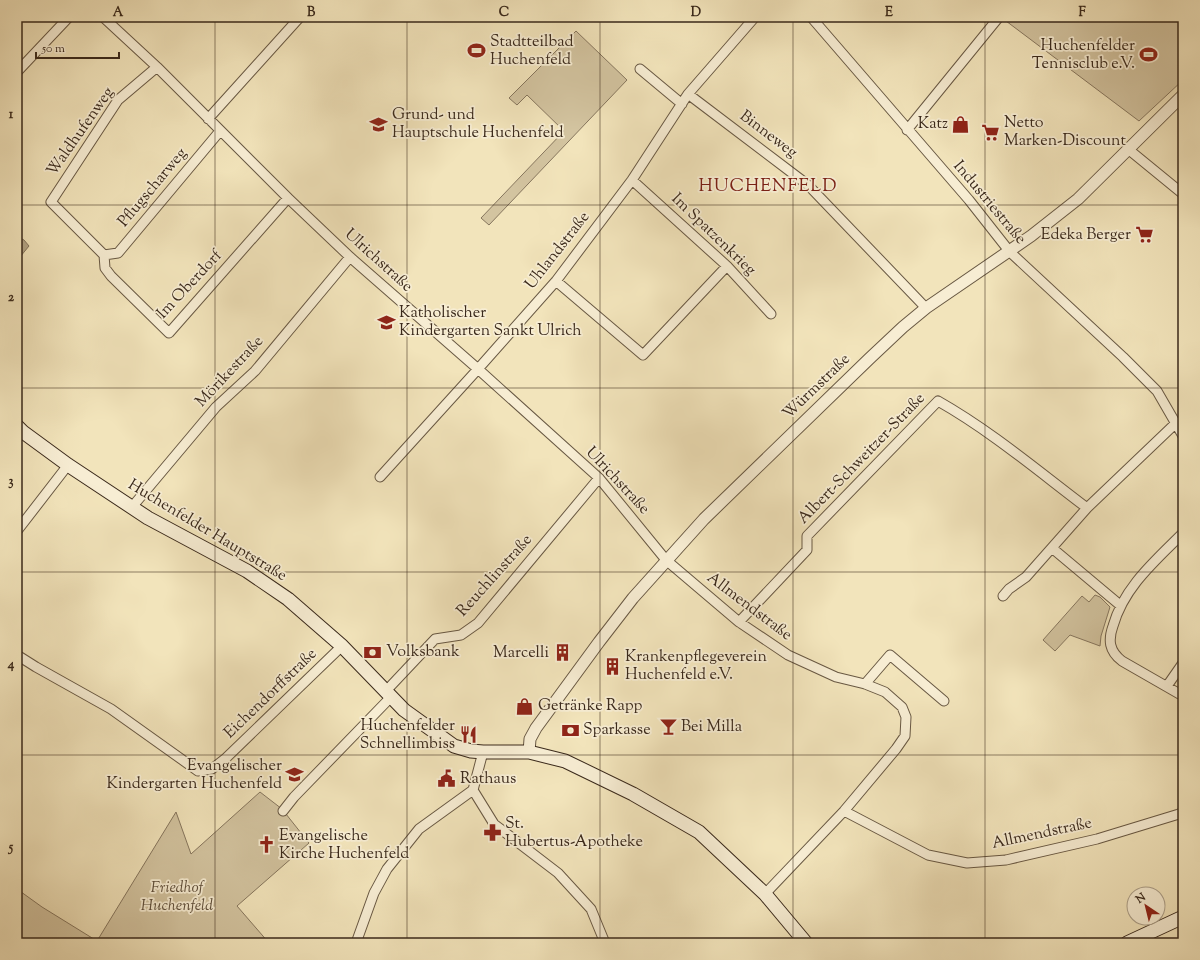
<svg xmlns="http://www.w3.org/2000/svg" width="1200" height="960" font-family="'Sorts Mill Goudy',serif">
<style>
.green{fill:#d3c4a0;stroke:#86765e}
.water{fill:#b3a485;stroke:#83735b}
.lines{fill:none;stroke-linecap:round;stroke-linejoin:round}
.minor-casing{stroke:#685843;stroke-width:11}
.tertiary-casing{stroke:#685843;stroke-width:13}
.secondary-casing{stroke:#3a291b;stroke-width:15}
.minor{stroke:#f7edd3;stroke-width:9}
.tertiary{stroke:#f7edd3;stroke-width:11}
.secondary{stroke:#f7edd3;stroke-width:13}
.grid{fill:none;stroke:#3a291b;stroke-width:1;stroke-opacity:0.55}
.labels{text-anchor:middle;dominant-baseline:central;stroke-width:3.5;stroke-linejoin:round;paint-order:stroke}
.poi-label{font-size:16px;fill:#3a291b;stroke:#f7edd3;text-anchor:start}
.street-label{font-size:16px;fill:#3a291b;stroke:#f7edd3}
.park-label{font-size:16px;font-style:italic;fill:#60503c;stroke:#f7edd3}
.quarter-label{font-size:18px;letter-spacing:1px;fill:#7a1f14;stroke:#f7edd3}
.neatline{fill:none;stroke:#3a291b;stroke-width:1.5}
.grid-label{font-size:13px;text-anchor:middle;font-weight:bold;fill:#3a291b}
</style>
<rect width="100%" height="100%" fill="#f2e4bb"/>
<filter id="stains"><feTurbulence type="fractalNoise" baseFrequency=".005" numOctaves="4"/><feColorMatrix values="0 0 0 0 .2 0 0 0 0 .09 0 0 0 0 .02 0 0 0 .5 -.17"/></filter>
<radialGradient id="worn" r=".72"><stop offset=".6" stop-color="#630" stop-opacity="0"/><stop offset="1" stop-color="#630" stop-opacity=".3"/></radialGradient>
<path class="green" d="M1009 17H1172L1183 25V80L1139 121 1006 21Z
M576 31 627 80 489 225 481 218 564 131 527 95 517 105 509 98Z
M1095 595 1100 597 1110 607 1101 636 1100 646 1070 635 1055 651 1043 640 1082 596 1089 602Z
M260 792 282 809 309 843 237 906 269 943H17V889L42 907 97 941 176 812 191 854Z"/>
<path class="water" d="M20 238 24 240 29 246 20 257 17 254V239Z"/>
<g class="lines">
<defs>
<path id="minor" d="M103 17 157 67 288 198 350 257 478 369 599 478 666 560 739 622 788 655 836 677 865 684 885 692 902 707 906 717 905 736 896 749 844 811 765 894
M811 17 969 200 1010 252 1123 357 1157 391 1183 436
M157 67 118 100 51 202 104 255 105 268 111 276 169 333 288 198
M640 69 682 104
M17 72 69 17
M688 94 808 185 926 308
M208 119 300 17
M907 130 999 17
M1128 149 1183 194
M632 180 727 266 771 314
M104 255 118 253 220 131
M556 281 643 355 727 266
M380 477 478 369 556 281 632 180 688 94 755 17
M132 507 216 407 255 371 350 257
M17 531 68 465
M1183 533C1155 561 1124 587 1113 626 1108 640 1109 651 1122 661L1183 696
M1052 548 1120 605
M1003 596 1009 589 1026 577 1087 508 1176 423
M739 622 807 550V536L938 401C991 431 1038 471 1087 508
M17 655 36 667 111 709 198 771 212 769 226 758 342 646
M865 684 890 655 944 701
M1167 686 1183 663
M385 692 435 639 461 635 478 623 599 478
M483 752 473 790 494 824 558 873 591 909 605 943
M283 811 294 797 391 697
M844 811 928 855 967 863 1006 860 1097 839 1179 814 1183 812
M356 943 374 893 387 869 419 829 473 790"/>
<path id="tertiary" d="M529 752 530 739 536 728 599 642 633 598 704 519 869 359 903 327 926 308 1031 236 1078 199 1183 95"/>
<path id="secondary" d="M17 426 23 432 68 465 148 518 247 571 288 599 342 646 404 710 454 746 471 751 483 752H529L565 761 633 794 699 832 765 894 806 943
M1127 943 1183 917"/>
</defs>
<use href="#minor" class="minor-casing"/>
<use href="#tertiary" class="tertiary-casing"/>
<use href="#secondary" class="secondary-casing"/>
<use href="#minor" class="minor"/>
<use href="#tertiary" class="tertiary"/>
<use href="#secondary" class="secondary"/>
</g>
<path class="grid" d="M215 17V943M407 17V943M600 17V943M793 17V943M985 17V943M17 205H1183M17 388H1183M17 572H1183M17 755H1183"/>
<defs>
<symbol id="stadium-bare" viewBox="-9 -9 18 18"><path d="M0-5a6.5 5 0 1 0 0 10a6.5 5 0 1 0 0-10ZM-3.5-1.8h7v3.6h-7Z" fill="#8f2418" stroke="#f7edd3" stroke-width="2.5" paint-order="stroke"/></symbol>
<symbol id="school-bare" viewBox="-9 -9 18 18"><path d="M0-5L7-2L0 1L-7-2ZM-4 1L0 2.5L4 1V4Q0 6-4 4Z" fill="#8f2418" stroke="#f7edd3" stroke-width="2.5" paint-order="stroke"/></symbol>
<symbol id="shop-bare" viewBox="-9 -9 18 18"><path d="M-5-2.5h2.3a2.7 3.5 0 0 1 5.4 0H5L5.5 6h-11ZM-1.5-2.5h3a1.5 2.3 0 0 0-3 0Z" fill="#8f2418" stroke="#f7edd3" stroke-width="2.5" paint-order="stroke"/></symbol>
<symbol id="supermarket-bare" viewBox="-9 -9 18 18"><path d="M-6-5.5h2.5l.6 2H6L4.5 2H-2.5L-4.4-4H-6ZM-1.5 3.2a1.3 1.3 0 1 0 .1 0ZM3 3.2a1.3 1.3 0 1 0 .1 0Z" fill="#8f2418" stroke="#f7edd3" stroke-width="2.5" paint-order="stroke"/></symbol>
<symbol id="bank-bare" viewBox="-9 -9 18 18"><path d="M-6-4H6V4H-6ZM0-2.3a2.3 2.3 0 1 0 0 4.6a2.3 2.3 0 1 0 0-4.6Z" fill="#8f2418" stroke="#f7edd3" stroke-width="2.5" paint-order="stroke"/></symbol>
<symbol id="building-bare" viewBox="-9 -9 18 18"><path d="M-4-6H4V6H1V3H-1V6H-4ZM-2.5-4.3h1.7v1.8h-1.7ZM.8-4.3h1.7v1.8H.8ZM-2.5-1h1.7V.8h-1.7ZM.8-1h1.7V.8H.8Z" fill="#8f2418" stroke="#f7edd3" stroke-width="2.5" paint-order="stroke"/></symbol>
<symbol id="bar-bare" viewBox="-9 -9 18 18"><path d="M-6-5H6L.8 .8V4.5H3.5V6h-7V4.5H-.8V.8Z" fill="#8f2418" stroke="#f7edd3" stroke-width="2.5" paint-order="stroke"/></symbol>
<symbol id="restaurant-bare" viewBox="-9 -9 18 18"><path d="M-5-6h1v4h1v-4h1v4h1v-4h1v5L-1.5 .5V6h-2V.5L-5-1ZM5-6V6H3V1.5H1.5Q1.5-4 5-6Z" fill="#8f2418" stroke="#f7edd3" stroke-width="2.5" paint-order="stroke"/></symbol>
<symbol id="civic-bare" viewBox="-9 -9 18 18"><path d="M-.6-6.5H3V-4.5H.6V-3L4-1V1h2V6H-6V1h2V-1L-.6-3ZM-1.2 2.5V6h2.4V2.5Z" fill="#8f2418" stroke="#f7edd3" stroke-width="2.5" paint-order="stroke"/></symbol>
<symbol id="pharmacy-bare" viewBox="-9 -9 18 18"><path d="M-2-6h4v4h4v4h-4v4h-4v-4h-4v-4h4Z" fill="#8f2418" stroke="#f7edd3" stroke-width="2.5" paint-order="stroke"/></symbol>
<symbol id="church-bare" viewBox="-9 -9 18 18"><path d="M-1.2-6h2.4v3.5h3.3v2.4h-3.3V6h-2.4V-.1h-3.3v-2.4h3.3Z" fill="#8f2418" stroke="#f7edd3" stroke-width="2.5" paint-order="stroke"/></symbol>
</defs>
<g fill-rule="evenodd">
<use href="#stadium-bare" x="464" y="38" width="25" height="25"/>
<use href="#stadium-bare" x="1136" y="42" width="25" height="25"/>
<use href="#school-bare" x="366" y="112" width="25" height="25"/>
<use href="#shop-bare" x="948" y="112" width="25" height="25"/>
<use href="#supermarket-bare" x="978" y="120" width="25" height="25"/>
<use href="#supermarket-bare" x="1132" y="222" width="25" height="25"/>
<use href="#school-bare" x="374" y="310" width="25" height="25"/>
<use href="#bank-bare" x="360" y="640" width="25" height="25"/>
<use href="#building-bare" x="550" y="640" width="25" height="25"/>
<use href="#building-bare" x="600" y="654" width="25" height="25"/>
<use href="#shop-bare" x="512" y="694" width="25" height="25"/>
<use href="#bar-bare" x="656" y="714" width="25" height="25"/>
<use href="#bank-bare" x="558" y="718" width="25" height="25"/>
<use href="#restaurant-bare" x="456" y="722" width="25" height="25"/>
<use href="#school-bare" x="282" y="762" width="25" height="25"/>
<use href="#civic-bare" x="434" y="766" width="25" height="25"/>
<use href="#pharmacy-bare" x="480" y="820" width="25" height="25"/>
<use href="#church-bare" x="254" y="832" width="25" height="25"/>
</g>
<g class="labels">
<g class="poi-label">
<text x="490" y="42">Stadtteilbad<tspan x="490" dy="18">Huchenfeld</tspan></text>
<text x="1135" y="46" text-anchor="end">Huchenfelder<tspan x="1135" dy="18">Tennisclub e.V.</tspan></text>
<text x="392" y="115">Grund- und<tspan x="392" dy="18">Hauptschule Huchenfeld</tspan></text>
<text x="1004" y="123">Netto<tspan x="1004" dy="18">Marken-Discount</tspan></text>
<text x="948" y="124" text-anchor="end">Katz</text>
<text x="1131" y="235" text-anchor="end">Edeka Berger</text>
<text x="399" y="313">Katholischer<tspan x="399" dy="18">Kindergarten Sankt Ulrich</tspan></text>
<text x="386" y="652">Volksbank</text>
<text x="549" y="653" text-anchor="end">Marcelli</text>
<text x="625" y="657">Krankenpflegeverein<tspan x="625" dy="18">Huchenfeld e.V.</tspan></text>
<text x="538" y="706">Getränke Rapp</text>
<text x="455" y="726" text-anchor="end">Huchenfelder<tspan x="455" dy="18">Schnellimbiss</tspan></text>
<text x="681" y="727">Bei Milla</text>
<text x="583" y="730">Sparkasse</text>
<text x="282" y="766" text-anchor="end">Evangelischer<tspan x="282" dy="18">Kindergarten Huchenfeld</tspan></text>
<text x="460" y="779">Rathaus</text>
<text x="505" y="824">St.<tspan x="505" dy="18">Hubertus-Apotheke</tspan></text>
<text x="279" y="836">Evangelische<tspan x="279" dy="18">Kirche Huchenfeld</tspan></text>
</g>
<g class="street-label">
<text transform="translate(81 132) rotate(-55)">Waldhufenweg</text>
<text transform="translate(768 135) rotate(37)">Binneweg</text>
<text transform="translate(153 188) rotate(-50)">Pflugscharweg</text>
<text transform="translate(989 203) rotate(50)">Industriestraße</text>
<text transform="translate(713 235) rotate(44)">Im Spatzenkrieg</text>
<text transform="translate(558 251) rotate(-52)">Uhlandstraße</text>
<text transform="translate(378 261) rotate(42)">Ulrichstraße</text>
<text transform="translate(190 285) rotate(-47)">Im Oberdorf</text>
<text transform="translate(230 372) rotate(-47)">Mörikestraße</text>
<text transform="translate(817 387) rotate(-44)">Würmstraße</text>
<text transform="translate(862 459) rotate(-46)">Albert-Schweitzer-Straße</text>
<text transform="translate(617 481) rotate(47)">Ulrichstraße</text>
<text transform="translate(207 531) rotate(31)">Huchenfelder Hauptstraße</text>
<text transform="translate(495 576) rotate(-48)">Reuchlinstraße</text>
<text transform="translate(749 607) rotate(37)">Allmendstraße</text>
<text transform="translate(271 694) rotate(-44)">Eichendorffstraße</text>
<text transform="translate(1042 834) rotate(-12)">Allmendstraße</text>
</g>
<g class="park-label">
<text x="177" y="888">Friedhof<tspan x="177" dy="18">Huchenfeld</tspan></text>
</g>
<g class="quarter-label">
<text x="768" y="187">HUCHENFELD</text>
</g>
</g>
<rect width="1200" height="960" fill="none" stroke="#f2e4bb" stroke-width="44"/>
<g transform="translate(1146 906) rotate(325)"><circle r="19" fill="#f7edd3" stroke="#ab9f89"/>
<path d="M0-3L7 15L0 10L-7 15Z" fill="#8f2418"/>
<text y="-6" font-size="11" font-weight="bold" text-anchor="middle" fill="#3a291b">N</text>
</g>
<path d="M36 52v6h83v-6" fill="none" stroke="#3a291b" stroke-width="2"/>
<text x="42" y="52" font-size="12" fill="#3a291b" stroke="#f7edd3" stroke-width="3" paint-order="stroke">50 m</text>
<rect x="22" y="22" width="1156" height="916" class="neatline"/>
<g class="grid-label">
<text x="118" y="16">A</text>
<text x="311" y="16">B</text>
<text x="504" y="16">C</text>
<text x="696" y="16">D</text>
<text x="889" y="16">E</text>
<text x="1082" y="16">F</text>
<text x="11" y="118">1</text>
<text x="11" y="301">2</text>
<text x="11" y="485">3</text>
<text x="11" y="668">4</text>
<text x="11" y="851">5</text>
</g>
<rect width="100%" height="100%" filter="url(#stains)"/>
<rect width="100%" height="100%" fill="url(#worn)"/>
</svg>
